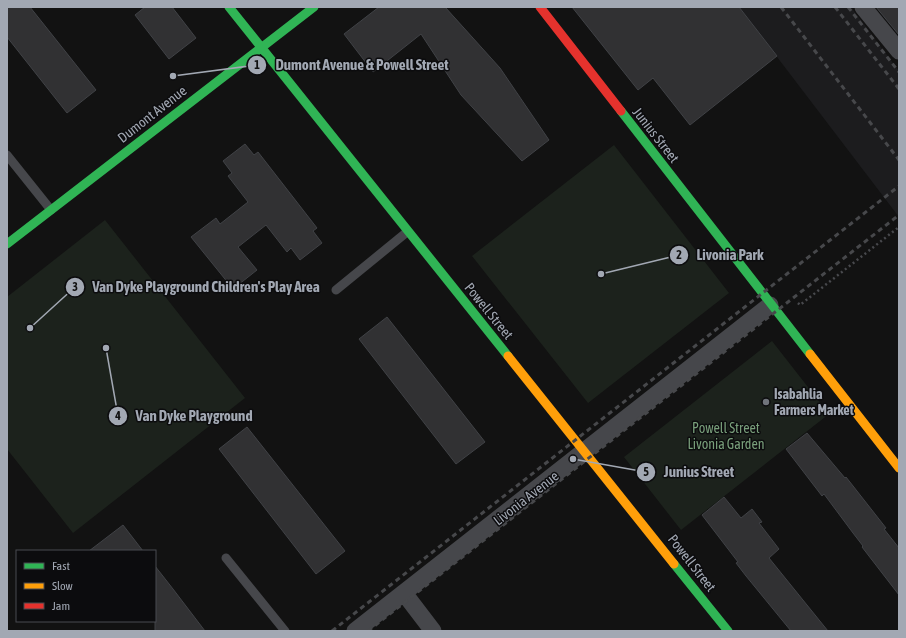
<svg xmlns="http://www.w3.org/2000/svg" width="906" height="638" font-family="'Asap Condensed',sans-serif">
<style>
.built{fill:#1c1c1e}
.green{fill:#1c221c}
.building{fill:#313133;stroke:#404246}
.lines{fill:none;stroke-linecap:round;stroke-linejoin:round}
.path{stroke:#48494d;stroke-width:2.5;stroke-dasharray:2 3;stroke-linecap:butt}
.lane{stroke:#46474b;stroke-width:9}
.street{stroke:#46474b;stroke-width:17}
.fast{stroke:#30b455;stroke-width:9}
.slow{stroke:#ff9f0a;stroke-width:9}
.jam{stroke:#e5322d;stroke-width:9}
.rail{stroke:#47484b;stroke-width:3;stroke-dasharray:5 4;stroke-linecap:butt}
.poi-dot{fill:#70747b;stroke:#0c0c0e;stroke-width:1.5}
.labels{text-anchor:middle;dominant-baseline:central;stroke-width:3;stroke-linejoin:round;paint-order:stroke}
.street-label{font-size:14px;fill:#a2a8b3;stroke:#0c0c0e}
.poi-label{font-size:14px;font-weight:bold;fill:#a2a8b3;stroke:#0c0c0e;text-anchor:start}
.park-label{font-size:14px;fill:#799f7b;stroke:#0c0c0e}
.leader{fill:none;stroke:#a2a8b3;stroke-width:1.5}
.callout-dot{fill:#a2a8b3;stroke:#0c0c0e;stroke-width:1.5}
.mark-label{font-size:12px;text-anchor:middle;font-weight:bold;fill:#111}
.callout-label{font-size:15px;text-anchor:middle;font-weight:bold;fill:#a2a8b3;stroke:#0c0c0e;stroke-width:3;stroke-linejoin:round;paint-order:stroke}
</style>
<rect width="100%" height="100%" fill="#121212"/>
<path class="built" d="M739 7H851L899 71V217Z"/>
<path class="green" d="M614 145 729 293 588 403 472 256Z
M105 220 245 398 73 533 7 449V297Z
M772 341 829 414 681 530 624 457Z"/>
<path class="building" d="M7 7H30L96 90 67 113 7 37Z
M145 7H172L196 38 169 59 135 15Z
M379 7H445L500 68 549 140 522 161 461 95 421 34 373 72 344 34Z
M572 7H739L777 56 690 125 653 78 638 90Z
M876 7H899V35Z
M245 144 254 155 258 152 317 228 313 231 322 243 300 260 291 248 287 252 266 225 238 247 257 270 233 289 191 237 216 218 220 224 248 202 228 176 232 173 223 161Z
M387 317 485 442 456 464 359 339Z
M247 427 345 551 316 574 219 449Z
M807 433 845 478 846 477 886 528 884 529 899 548V595L862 547 863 546 853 533 824 494 822 496 786 449Z
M724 497 741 518 752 509 762 522 759 523 779 549 769 558 828 631H791L746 576 736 563 738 562 702 515Z
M123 525 143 551H89Z
M155 566 173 589 205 631H155Z"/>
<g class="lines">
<path class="path" d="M798 303 800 305 899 227"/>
<path class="lane" d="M7 155 51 210
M336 290 407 232
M226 558 285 631"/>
<path class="street" d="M863 7 899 51
M404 593 433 631
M355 631 770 305"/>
<path class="fast" d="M229 7 508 356
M621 111 810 354
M7 244 314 7
M674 564 728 631"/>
<path class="slow" d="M810 354 899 468
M508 356 674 564"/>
<path class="jam" d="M540 7 621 111"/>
<path class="rail" d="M781 7 899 160
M835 7 899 89
M848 7 899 72
M332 631 899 186
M368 631 899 215"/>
</g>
<circle class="poi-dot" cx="766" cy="402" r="4"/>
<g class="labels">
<g class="street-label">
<text transform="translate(152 114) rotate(-38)">Dumont Avenue</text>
<text transform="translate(656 135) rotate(52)">Junius Street</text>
<text transform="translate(489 311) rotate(51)">Powell Street</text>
<text transform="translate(526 498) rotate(-38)">Livonia Avenue</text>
<text transform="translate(692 563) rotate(52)">Powell Street</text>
</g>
<g class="poi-label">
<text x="774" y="394">Isabahlia<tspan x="774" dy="16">Farmers Market</tspan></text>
</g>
<g class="park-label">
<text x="726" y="428">Powell Street<tspan x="726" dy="16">Livonia Garden</tspan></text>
</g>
</g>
<path class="leader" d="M173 76L257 65M601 274L679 255M30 328L75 287M106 348L118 416M573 459L646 472"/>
<g class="callout-dot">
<circle cx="173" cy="76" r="4"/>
<circle cx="601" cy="274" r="4"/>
<circle cx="30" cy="328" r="4"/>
<circle cx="106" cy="348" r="4"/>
<circle cx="573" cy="459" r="4"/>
<circle cx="257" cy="65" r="10"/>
<circle cx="679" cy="255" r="10"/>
<circle cx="75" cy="287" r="10"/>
<circle cx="118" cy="416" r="10"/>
<circle cx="646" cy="472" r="10"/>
</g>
<g class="mark-label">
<text x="257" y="69">1</text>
<text x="679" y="259">2</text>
<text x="75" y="291">3</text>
<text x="118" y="420">4</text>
<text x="646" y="476">5</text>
</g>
<g class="callout-label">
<text x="362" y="70">Dumont Avenue &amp; Powell Street</text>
<text x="730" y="260">Livonia Park</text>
<text x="206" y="292">Van Dyke Playground Children's Play Area</text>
<text x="194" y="421">Van Dyke Playground</text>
<text x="699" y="477">Junius Street</text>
</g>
<rect width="906" height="638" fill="none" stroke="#a2a8b3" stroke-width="16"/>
<rect x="16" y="550" width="140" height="72" fill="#0c0c0e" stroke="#484a50"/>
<rect x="24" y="563" width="20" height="6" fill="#30b455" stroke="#484a50"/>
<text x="52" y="570" font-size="12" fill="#a2a8b3">Fast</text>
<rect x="24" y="583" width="20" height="6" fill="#ff9f0a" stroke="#484a50"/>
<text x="52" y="590" font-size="12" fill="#a2a8b3">Slow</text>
<rect x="24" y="603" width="20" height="6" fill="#e5322d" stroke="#484a50"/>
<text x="52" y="610" font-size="12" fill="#a2a8b3">Jam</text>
</svg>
